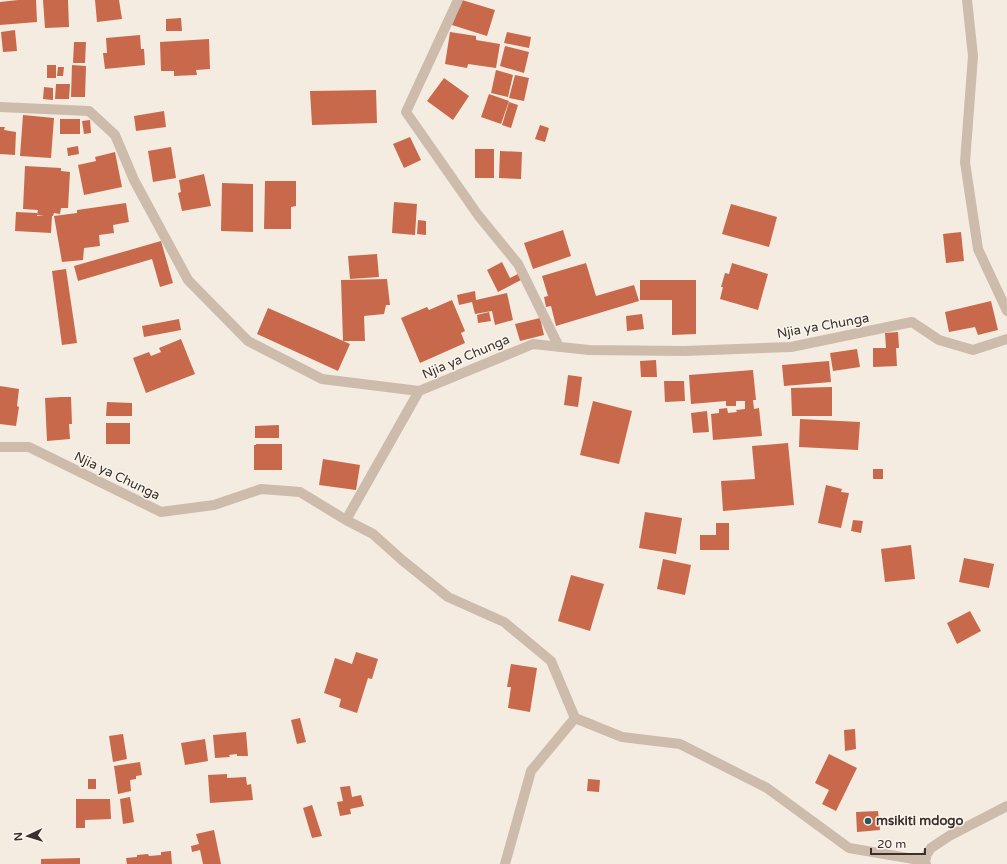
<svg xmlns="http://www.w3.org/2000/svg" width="1007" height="864" font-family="'Varela Round',sans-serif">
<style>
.building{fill:#c8694b}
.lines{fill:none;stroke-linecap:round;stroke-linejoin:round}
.street{stroke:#cdbbac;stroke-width:10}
.poi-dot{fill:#1f5a5e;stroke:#fbf5ee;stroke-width:1.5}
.labels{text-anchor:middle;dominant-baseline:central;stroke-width:3;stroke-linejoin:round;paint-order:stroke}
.street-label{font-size:13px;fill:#3b302b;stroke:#fbf5ee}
.poi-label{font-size:13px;font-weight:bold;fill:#3b302b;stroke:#fbf5ee;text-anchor:start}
</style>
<rect width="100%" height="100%" fill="#f4ebe1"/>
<path class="building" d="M18 0H36L37 22 0 25V2Z
M43 0H68L69 27 45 28Z
M95 0H119L122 19 97 22Z
M462 0 495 10 487 36 452 25Z
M181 18 182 31H166V19Z
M15 30 17 51 3 52 1 32Z
M450 32 476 36V40L500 44 496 68 468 64 467 68 445 64Z
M507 32 531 37 529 48 504 43Z
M140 35 141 49H144L145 65 105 69 103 53H107L106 38Z
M209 39 210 69 196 70 197 75 174 76V71H161L160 42Z
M74 42H86L85 63H73Z
M505 46 529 52 524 73 500 66Z
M47 65H56V78H47Z
M72 65 86 66 85 97H71Z
M58 67H64L63 76H57Z
M496 70 513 75 508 97 491 93Z
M515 75 529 78 524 101 509 98Z
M444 78 469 96 453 120 427 101Z
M56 84H70L69 99H55Z
M44 87 53 88V100L43 99Z
M376 90 377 123 312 125 310 91Z
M489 94 509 101 501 124 481 117Z
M509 102 518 105 511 128 502 125Z
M164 111 166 127 136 131 134 116Z
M23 115 54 118 51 158 20 156Z
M60 119H80V134H60Z
M90 120 91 133 84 134 82 121Z
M540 125 549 128 545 142 535 139Z
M0 127H5L4 130 16 132 15 155 0 154Z
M410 137 421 160 404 168 393 144Z
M78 146 79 154 68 156 67 148Z
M171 147 176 178 153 182 148 151Z
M475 149H494V178H475Z
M500 151 522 152 521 179 499 178Z
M115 152 122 187 84 195 78 165 96 161 95 157Z
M25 166 61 168V171L70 172 68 208H61L60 214 54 213 53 216H52L51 233 15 231 16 212 37 213V216H44L37 215 38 210 23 209Z
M204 174 211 206 182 211 178 193 181 192 179 180Z
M265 181H296V206L291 207V229H264Z
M222 183 253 184V232L221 231Z
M394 202 417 204 415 235 392 233Z
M126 203 129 222 113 225 114 233 99 235 100 246 84 248 83 260 62 262 54 216 77 213V210Z
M731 204 777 217 769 247 722 234Z
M418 220 426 221V235L417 234Z
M563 230 571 256 533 269 524 243Z
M961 232 964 261 946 263 943 234Z
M161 241 173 283 160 287 152 259 78 281 74 266Z
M377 254 379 277 350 279 348 256Z
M502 262 510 278 518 274 521 280 498 292 487 270Z
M586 263 596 296 634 285 639 301 556 326 551 306 546 307 544 297 548 296 542 276Z
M732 263 768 274 758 310 720 299 723 287H721L725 273 729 274Z
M66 269 77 343 62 345 52 271Z
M387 279 390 305H386L384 314 364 316 365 341H343L341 280Z
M640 280H696V334L672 335V300H640Z
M475 291 476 300 507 293 513 320 495 325 492 311 475 314 472 302 459 305 457 295Z
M452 300 465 331 461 333 465 343 420 363 401 318 427 307 429 310Z
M991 301 998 330 978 335 975 327 949 332 945 312Z
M268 308 350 344 338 371 257 334Z
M489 312 491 321 478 323 477 315Z
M642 314 644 329 627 331 626 316Z
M540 318 544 335 520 341 515 324Z
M179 319 181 330 144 337 142 326Z
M898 332 899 348H896L897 366 873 367V348H886L885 333Z
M181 339 195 374 146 393 133 358 149 352 151 356 161 352 159 348Z
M857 349 860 367 833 371 830 353Z
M656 360 657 377H641L640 361Z
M829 361 831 382 784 386 782 365Z
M753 370 756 400H753L754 409 759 408 762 436 713 440 711 414 719 413V409L727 408 728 413 737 412 736 410 745 409V401H736V406H726V401L691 404 689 375Z
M568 375 582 377 578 407 564 405Z
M664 381H684L685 401 665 402Z
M0 386 19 389 17 406 19 407 16 426 0 424Z
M832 387V416H792L791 388Z
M61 397H71L72 424H69L70 439 47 441 45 398Z
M593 401 632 411 619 464 580 455Z
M107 402 132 403V416H106Z
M707 411 709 432 693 433 691 413Z
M800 419 860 422 858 450 799 447Z
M106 423H130V444H106Z
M279 425V438H255V426Z
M788 443 794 505 723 511 721 481 755 479 752 446Z
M256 444H282V470H254V445H256Z
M323 459 360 465 356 490 319 485Z
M873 469H883V479H873Z
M826 485 842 489 841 492 849 493 841 528 818 523Z
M645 512 682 518 676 554 639 548Z
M853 520 863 521 861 533 851 531Z
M716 523H729V550H700V535H716Z
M911 545 915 579 885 582 881 549Z
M964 558 994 564 989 588 959 582Z
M663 559 691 565 685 595 657 589Z
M571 575 604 584 590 631 558 621Z
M970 611 981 631 957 644 947 623Z
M356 652 378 659 372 679 368 678 357 713 339 707 341 699 324 693 335 658 352 664Z
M511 664 537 668 530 712 508 708 511 687H507Z
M300 718 306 742 297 744 291 720Z
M855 729 856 749 845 751 844 730Z
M246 732 248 756H237V754L229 755 230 757 215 758 213 735Z
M123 734 127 759 113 762 109 736Z
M205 739 208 761 185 765 181 743Z
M829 754 857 768 836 811 822 804 829 790 815 783Z
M140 762 142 775 136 776V779L130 780 131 791 118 794 114 766Z
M227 774V778L246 777 247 785 251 784 253 800 210 803 208 775Z
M88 779H96V789H88Z
M588 779 600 780 599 792 587 791Z
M350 786 352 797 361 795 364 806 350 809 351 814 340 816 337 802 343 801 340 787Z
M130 797 134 822 123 824 120 799Z
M76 799H110L111 819 85 820V828H76Z
M312 805 322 836 312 838 303 808Z
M878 811 880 830 857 832 856 812Z
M214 830 221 864H203L200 850 192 852 191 846 199 844 196 834Z
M171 851 172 864H127L126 858 137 857V855L148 854 149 856 161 855V852Z
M80 858V864H41V859Z"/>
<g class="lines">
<path class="street" d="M458 0 406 112 478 215 518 264 559 347
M967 0 973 56 965 162 978 249 1007 311
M0 107 89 111 115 135 134 180 188 280 248 341 322 379 419 391
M0 447H29L161 512 214 505 261 489 300 492 346 520 419 391 533 344 589 350 684 351 791 347 912 322 939 340 973 350 1007 339
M346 520 373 534 402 560 448 597 504 622 551 661 575 718 531 771 505 864
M575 718 622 737 680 744 767 788 849 848 925 861
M926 864 925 861 927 854 931 848 949 836 1007 806"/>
</g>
<circle class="poi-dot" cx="868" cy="821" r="4"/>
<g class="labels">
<g class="street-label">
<text transform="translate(823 326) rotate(-10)">Njia ya Chunga</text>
<text transform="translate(466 357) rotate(-23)">Njia ya Chunga</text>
<text transform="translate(117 476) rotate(26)">Njia ya Chunga</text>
</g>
<g class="poi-label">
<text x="876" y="821">msikiti mdogo</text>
</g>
</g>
<g transform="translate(28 836) rotate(266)" stroke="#fbf5ee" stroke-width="3" paint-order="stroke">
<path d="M0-3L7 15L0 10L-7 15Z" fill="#3b302b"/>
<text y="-6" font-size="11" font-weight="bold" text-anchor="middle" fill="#3b302b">N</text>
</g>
<path d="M871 848v6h54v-6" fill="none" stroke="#3b302b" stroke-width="2"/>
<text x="877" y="848" font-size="12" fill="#3b302b" stroke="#fbf5ee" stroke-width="3" paint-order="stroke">20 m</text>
</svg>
